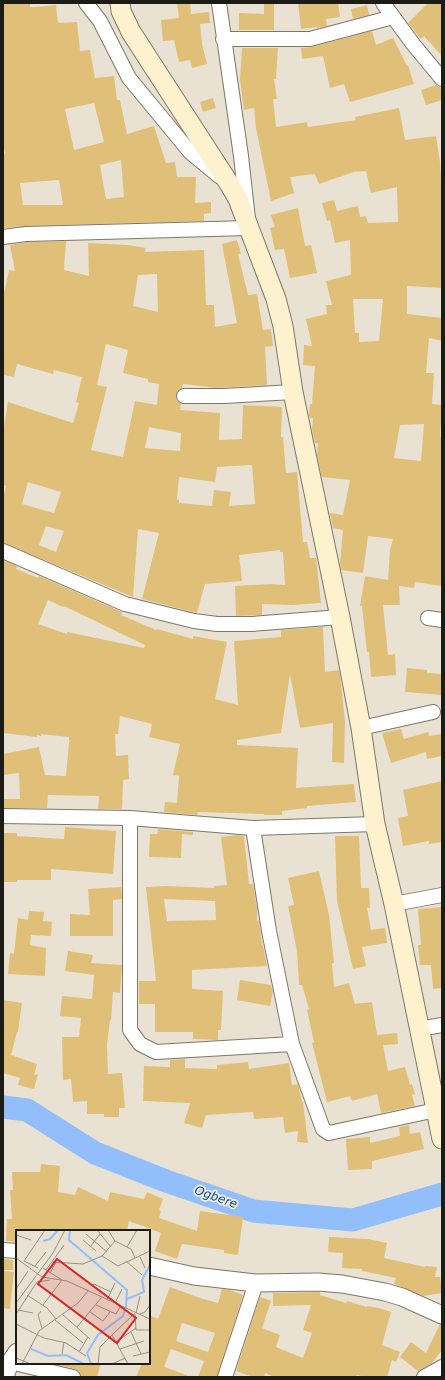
<svg xmlns="http://www.w3.org/2000/svg" width="445" height="1380" font-family="'DejaVu Sans',sans-serif">
<style>
.lines{fill:none;stroke-linecap:round;stroke-linejoin:round}
.river{stroke:#92bffb;stroke-width:23}
.building{fill:#e0c078;fill-rule:evenodd}
.minor-casing{stroke:#7d7768;stroke-width:16}
.tertiary-casing{stroke:#7d7768;stroke-width:19}
.secondary-casing{stroke:#7d7768;stroke-width:21}
.minor{stroke:#fff;stroke-width:14}
.tertiary{stroke:#fff;stroke-width:17}
.secondary{stroke:#fef1cd;stroke-width:19}
.labels{text-anchor:middle;dominant-baseline:central;stroke-width:3.5;stroke-linejoin:round;paint-order:stroke}
.water-label{font-size:12px;font-style:italic;fill:#064589;stroke:#f6efdf}
.inset-river{fill:none;stroke:#92bffb;stroke-width:2}
.inset-road{fill:none;stroke:#979286;stroke-width:1}
.view{fill:#d62828;fill-opacity:0.15;stroke:#d62828;stroke-width:2}
.inset-edge{fill:none;stroke:#1d1b15;stroke-width:2}
</style>
<rect width="100%" height="100%" fill="#e9e2d2"/>
<g class="lines">
<path class="river" d="M3 1107 27 1110 95 1153 166 1181 253 1211 353 1220 442 1194"/>
</g>
<path class="building" d="M3 3H30V7H36L56 5 58 23 77 22 80 51 90 50 95 78 114 76 117 100H120L127 134 154 126 166 163 175 162 177 177H196L195 203 211 202V213L204 214V221L26 226 3 228V154H5L3 142V122H4L3 91ZM94 103 104 142 74 150 65 109ZM121 160 124 197 106 199 100 165ZM59 180 63 205H23L20 183Z
M177 3H190L191 14 209 12 210 23 200 24 202 44 207 64 192 68 190 60 179 62 174 40 163 41 161 20 179 18Z
M264 3H274V30H239V13L264 14Z
M298 3H338L340 17 326 19 327 26 317 28V27L301 29Z
M428 3H442V56L424 36 421 39 408 23Z
M367 5 369 15 353 19 351 9Z
M372 31 376 45 393 38 407 66 408 65 414 84 350 102 344 84 330 88 323 56 302 59 301 48 312 47Z
M242 48H278L276 79H274L277 99H273L276 127 307 122 308 127 356 120 355 117 399 108 405 140 436 136 440 162 442 195V288L407 286V314L442 318V341L429 338 426 373H434L432 404 442 405 440 437H442V586L415 582 414 588 399 586 400 605H383L388 655 395 654 396 675 371 677 369 652H367L362 606H360L365 576 388 580 390 550 393 539 368 536 363 573 341 570 340 562 343 530 333 528 330 514V513L343 515 350 480 322 477 317 455 318 443H315L312 429 313 418H310L309 415 310 404H312L315 366 303 365 304 345 312 346 306 319 327 314 326 305H332L326 281 351 275 350 240 335 243 330 220 327 221 322 203 334 200 337 211 358 206 360 217 366 216 368 223 398 222 397 187 371 193 366 171 354 172 319 184 315 174 290 177 294 193 271 201 256 128 254 108 244 110 240 80ZM353 299H383L379 341 359 342V333H355ZM424 424 421 461 394 458 400 425Z
M436 85 440 87 442 92V100L426 105 421 90Z
M213 98 216 108 203 112 200 102Z
M298 208 305 246 311 245 317 273 290 278 284 249 275 250 270 228 275 227 271 215Z
M237 240 241 254H238L248 295 257 294 263 330 271 329 273 346 265 347 267 385 217 388 183 384 182 388 177 391 176 396 177 401 181 404 180 410 220 413 219 440 242 439 243 405 282 407 281 437H283L286 473 297 472 303 542H307L310 558H316L321 603 292 605 262 604V615L236 616 235 586 271 584 285 585 283 552H280V550L239 555 242 581 205 584 197 613 142 599 159 533 138 529 133 597 3 543V498L6 486 3 485V432L8 402 73 423 79 403 76 402 82 377 54 370 53 374 17 364 14 377 3 375V298L9 270 15 271 10 245 27 242 66 241 64 270 89 276 88 243 128 245 146 248 145 252 204 250 206 305H214L215 327 237 323 222 244ZM157 274 158 312 133 306 138 275ZM106 344 128 350 123 373 148 379V382L159 384 157 405 135 401 123 457 91 450 107 387 97 385ZM149 427 181 433 180 451 145 448ZM252 465 255 504 229 506 231 492 214 490 212 506 179 503V500L177 499 179 477 215 482 217 467ZM28 482 61 492 54 513 22 504ZM46 526 64 531 56 552 39 545Z
M3 560 17 566 16 569 38 578 39 576 122 612 121 615 156 630 157 629 193 639V636L227 642 215 699 238 705 234 641 281 637V630L323 627 325 672 339 670 340 675 345 721 344 763 332 762 333 723 300 728 290 674 281 733 237 740V745L298 748 296 788 354 784 356 802 307 806V808L282 811V815H264V814L198 812 197 815 164 812 165 802 177 803 179 776 173 775 180 744 149 737 152 724 120 716 118 734H115L116 756 128 755 129 779 123 780 122 809H98L99 796 48 795 47 808H3L4 799H20L19 773 3 775V754L39 747 45 775 66 776 69 742 71 741H69V737L41 734V736L37 735V737L3 733ZM48 600 63 607 64 606 145 645 144 648 67 632V634L38 624Z
M407 668 427 670V673L442 674V695L405 692Z
M401 729 404 739 428 732 429 736 442 734V756L427 759 426 752 391 763 382 733Z
M442 781V842L429 844V841L403 846 398 818 408 816 403 790Z
M65 827 116 831 113 874 51 869V880H17V882H3V833H17V836L64 839Z
M158 829 193 832V835L182 834 181 858 149 857 150 834H157Z
M238 835 244 836 249 884H253L257 908V921H259L262 945H263L267 966 192 970V989L223 991 221 1030H218V1040L193 1039V1032H155V1004H139V981H156L146 887 166 886 214 888V886L227 885 221 837ZM164 899 215 901 216 920 167 921Z
M335 836H359L361 888H369L370 908H367L371 930 385 928 387 943 362 947 366 966 353 969 337 901Z
M319 871 329 915 334 963H332L334 987 349 983 355 1004 372 1002 377 1035 397 1033 398 1044 383 1045 388 1071 405 1067 410 1085 412 1084 415 1094 412 1095 415 1106 381 1113 377 1094 352 1101 350 1096 327 1102 312 1043 314 1042 307 1010 309 1009 302 985H299L297 951 288 906 294 905 288 878Z
M121 887 122 899 113 900V936H70V914L90 915 88 889Z
M442 907V988L433 989 431 965H420L418 945H421L418 909Z
M29 911 44 912 43 921 52 922 51 936 31 935 30 945 46 948 45 976 8 974 10 953 14 954 18 918 28 920Z
M68 951 93 955 91 963 122 965 120 993 113 992 111 1020H110L107 1045 108 1074 122 1073 125 1108H119V1117H104V1114H87V1101L73 1102 71 1079 63 1080 62 1037H79L81 1018 60 1016 62 996 92 999 94 975 65 971Z
M240 980 271 985 273 991 270 1006 237 1000Z
M3 1000 22 1003 18 1032H17L11 1055 37 1064 34 1075 38 1074 34 1089 18 1085 20 1078 3 1073Z
M185 1059V1068L217 1069V1065L248 1062 249 1069 289 1063 292 1085 298 1084 302 1102H303L308 1143 297 1142 298 1131 285 1133 283 1117 254 1119 253 1112 206 1115 202 1128 184 1123 190 1103 143 1101 144 1066 170 1067V1060Z
M409 1125 410 1134 420 1132 424 1149 372 1161V1169L348 1170 346 1139 370 1137V1143L400 1136 399 1127Z
M41 1164 60 1166 58 1192 75 1195 78 1187 108 1201 110 1192 144 1199 147 1192 163 1199 159 1210 161 1211 159 1218 197 1231 200 1211 243 1217 238 1255 224 1253V1250L182 1244 177 1259 155 1251 161 1233 129 1221 127 1231H17V1242L6 1241 7 1219H12L10 1190H13L12 1172H40Z
M329 1237 368 1239 387 1243 384 1258 425 1267V1266L437 1267 435 1277H440L442 1293 423 1296 394 1284 396 1278 362 1271V1269L342 1268 343 1253 328 1252Z
M3 1259 13 1260V1270H3Z
M4 1271 14 1272 10 1309 3 1308Z
M170 1287 200 1298 218 1303 222 1289 230 1290 243 1295 217 1377H198L204 1361 171 1349 164 1367 187 1375V1377H136L142 1363H149V1315L158 1319ZM182 1323 215 1333 208 1352 176 1341Z
M320 1292V1295L346 1303 347 1301 367 1307V1306L379 1308 391 1312 382 1345 400 1352 396 1362 392 1360 387 1377H366L357 1375 356 1377H274L265 1373 264 1377H253L236 1371 260 1297 271 1301 262 1328 280 1335 276 1347 303 1358 312 1333 303 1330 311 1305 273 1306V1293Z
M440 1324 442 1325V1350L432 1363 418 1371 400 1357 411 1342 426 1353Z
M51 1363H101L97 1377H81L79 1371 75 1369Z"/>
<g class="lines">
<defs>
<path id="minor" d="M86 3 100 21 129 78 190 152 219 176
M383 3 413 44 442 79
M223 39H310L393 17
M3 237 26 234 249 228 241 156 219 3
M184 396H224L293 392
M3 551 125 604 194 621 217 624H252L340 617
M428 618 442 620
M361 728 433 712
M3 816 130 818 253 828 375 824
M130 818V1030L140 1044 156 1052 292 1044
M253 828 269 931 292 1044 323 1129 329 1133 436 1110
M394 904 442 895
M419 1029 442 1025
M3 1250 17 1251
M10 1362 73 1377
M225 1377 256 1283
M424 1377 442 1367"/>
<path id="tertiary" d="M149 1266 194 1276 256 1283 318 1282 342 1284 385 1292 402 1297 442 1315
M5 1377 10 1362 17 1352"/>
<path id="secondary" d="M120 3 121 11 131 32 230 185 238 199 276 299 283 326 293 392 340 617 361 728 375 824 394 904 442 1139"/>
</defs>
<use href="#minor" class="minor-casing"/>
<use href="#tertiary" class="tertiary-casing"/>
<use href="#secondary" class="secondary-casing"/>
<use href="#minor" class="minor"/>
<use href="#tertiary" class="tertiary"/>
<use href="#secondary" class="secondary"/>
</g>
<g class="labels">
<g class="water-label">
<text transform="translate(216 1197) rotate(20)">Ogbere</text>
</g>
</g>
<g transform="translate(16 1230)">
<rect width="134" height="134" fill="#e9e2d2"/>
<path class="inset-river" d="M54 0 53 10 111 60 110 76 107 86 82 105 71 123 75 134M27 11 34 9 42 0M111 69 128 62 126 50 134 35M15 119 32 126 50 125 68 134"/>
<path class="inset-road" d="M81 0 95 17M92 0 99 11 115 19 119 28M70 4 91 22M0 5 15 10M67 10 80 21M74 17 84 4M111 17 121 0M86 26 102 36 134 21M124 27 129 38M0 28 26 47 51 51 134 89M8 31 29 0M8 31 22 38M110 31 126 45M36 32 67 34 86 26 99 11M19 36 30 22M27 38 46 50 27 75M30 40 48 15M34 43 40 32M76 56 78 54 95 62M0 59 12 41M11 65 31 78 40 89M91 70 99 53M0 73 37 23 49 0M99 73 106 59M80 75 100 84 104 77M2 80 17 83M25 81 22 85 26 98M74 82 87 91 94 82M120 83 124 66M0 84 21 52 34 50M46 84 74 109M119 84 120 100H134M124 84 129 82 134 75M39 90 67 113M0 94 28 108 50 113 70 126M61 97 85 68M115 102 125 124M100 112 120 98M104 119 128 111M63 122 72 107M46 124 48 112M117 126 134 122M0 128 15 134M6 134 23 101 62 73 72 61M82 134 84 117 96 105M96 134 109 128M112 134 96 105 119 83"/>
<path class="view" d="M41 29 120 88 101 113 22 54Z"/>
<rect width="134" height="134" class="inset-edge"/>
</g>
<rect width="445" height="1380" fill="none" stroke="#1d1b15" stroke-width="8"/>
</svg>
